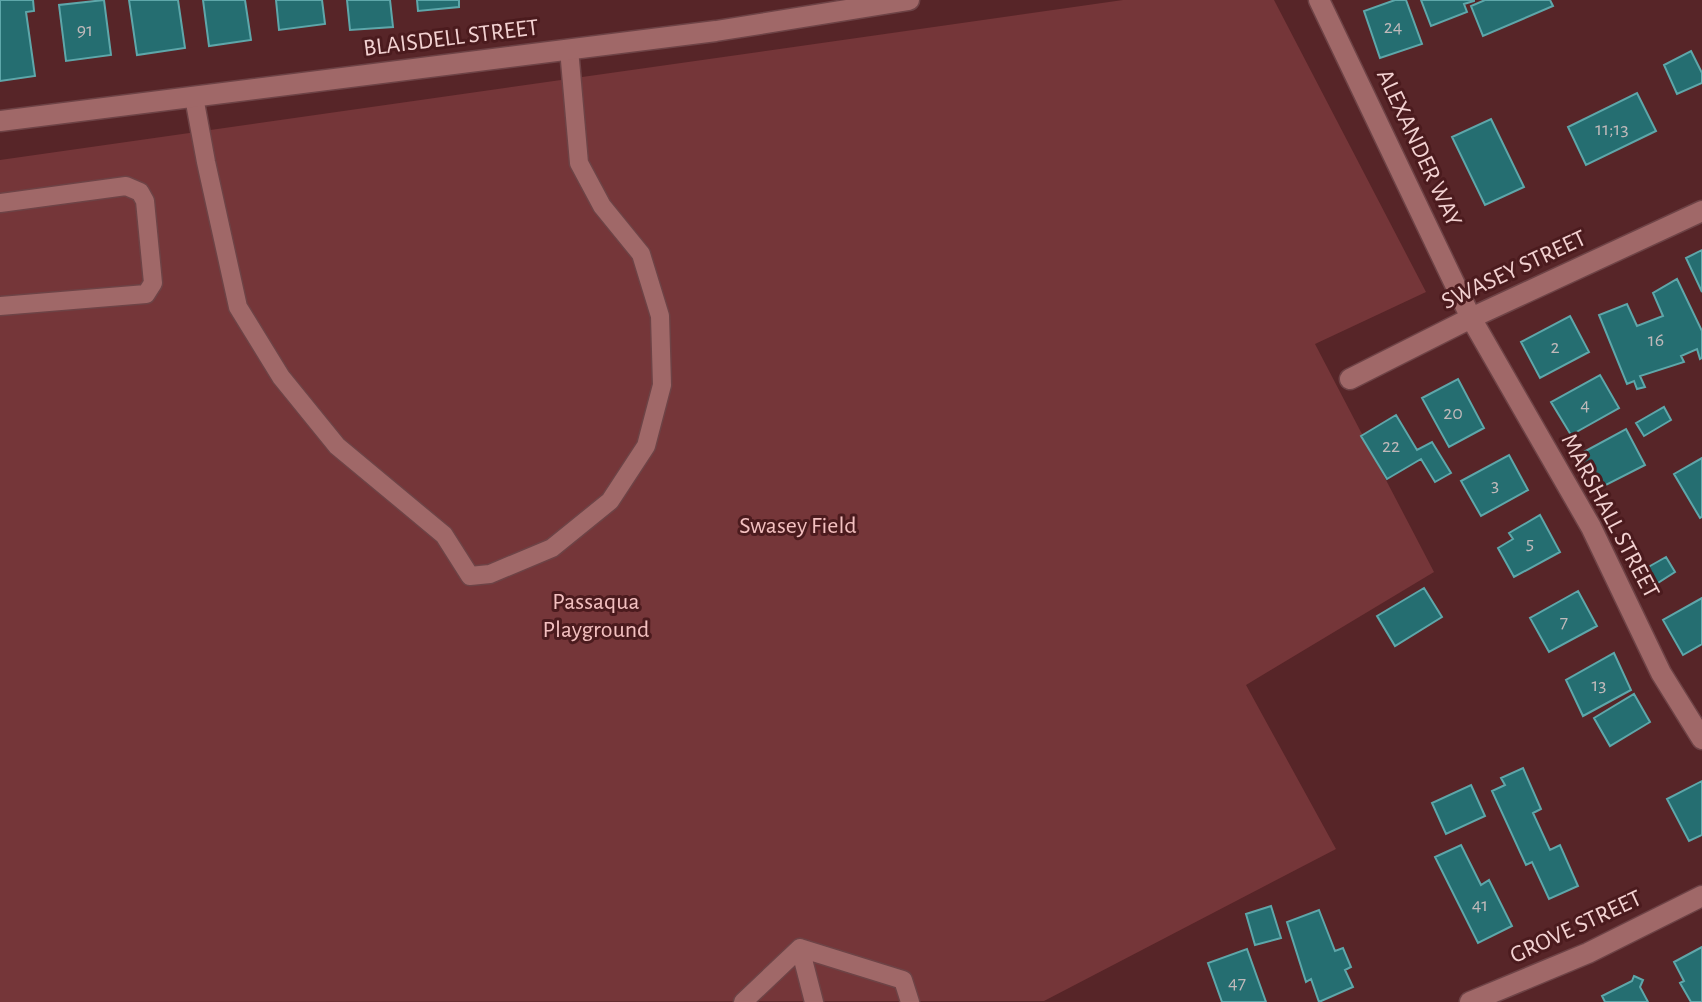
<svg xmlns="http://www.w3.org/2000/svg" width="1702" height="1002" font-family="'Alegreya Sans',sans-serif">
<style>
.green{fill:#753639}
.building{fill:#256e71;stroke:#5ea7aa;stroke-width:2}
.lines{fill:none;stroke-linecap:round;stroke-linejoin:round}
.service-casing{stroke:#6e4346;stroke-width:21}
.minor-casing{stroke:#6e4346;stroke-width:23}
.tertiary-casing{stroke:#6e4346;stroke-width:23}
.service{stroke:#a06868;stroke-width:18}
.minor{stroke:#a06868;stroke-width:20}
.tertiary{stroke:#a06868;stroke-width:20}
.labels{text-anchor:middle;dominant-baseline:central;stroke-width:6;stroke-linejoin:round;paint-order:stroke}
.number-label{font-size:20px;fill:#c0b9ba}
.street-label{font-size:24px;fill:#f3d2d2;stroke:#4b1b1e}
.park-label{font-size:24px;fill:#f3c0c0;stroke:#4b1b1e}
</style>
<rect width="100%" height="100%" fill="#572528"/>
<path class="green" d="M1123 0H1274L1426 292 1315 344 1434 572 1246 685 1336 849 1044 1001 0 1002V160Z"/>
<path class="building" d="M0 0H33L34 11 26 12 35 76 0 81Z
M104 0 111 55 66 61 59 5Z
M129 0H178L185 48 137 55Z
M203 0H245L251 40 209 46Z
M276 0H322L325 24 279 30Z
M347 0H390L393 27 350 30Z
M417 0H459V7L418 11Z
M1395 0H1406L1422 44 1380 58 1364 11Z
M1421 0H1474V1L1464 4 1467 12 1431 26Z
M1485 0H1550L1553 6 1483 36 1471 6Z
M1691 51 1702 73V83L1677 94 1664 65Z
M1637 93 1656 131 1586 165 1568 127Z
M1491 119 1524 187 1485 205 1452 137Z
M1702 250V292L1686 258Z
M1677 279 1702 331V358L1700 359 1697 349 1681 356 1684 362 1640 376 1645 387 1637 389 1634 381 1627 384 1599 315 1627 304 1637 326 1663 316 1653 293Z
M1570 316 1589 352 1540 378 1521 342Z
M1600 375 1619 408 1571 435 1551 402Z
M1458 379 1484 428 1449 447 1422 398Z
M1664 407 1671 420 1644 436 1636 423Z
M1396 415 1417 450 1432 442 1451 473 1435 482 1421 459 1387 479 1361 436Z
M1626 429 1645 465 1598 489 1580 454Z
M1509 455 1528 490 1481 516 1461 481Z
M1702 458V517L1700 518 1674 474Z
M1540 515 1560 552 1514 577 1498 548 1513 539 1509 533Z
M1666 557 1675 572 1653 586 1643 570Z
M1424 588 1442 617 1395 646 1377 616Z
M1578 591 1597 626 1549 652 1530 618Z
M1702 598V644L1683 655 1663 620Z
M1614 653 1631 690 1583 716 1566 680Z
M1634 694 1650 722 1610 746 1594 718Z
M1523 768 1541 809 1533 813 1550 850 1560 845 1578 886 1549 899 1532 862 1526 865 1492 791 1505 785 1501 778Z
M1702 781V835L1689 841 1667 799Z
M1471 785 1485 816 1446 834 1432 803Z
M1461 845 1481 885 1489 880 1512 926 1478 943 1435 857Z
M1271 906 1281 938 1255 945 1246 914Z
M1319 910 1335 951 1343 948 1351 967 1345 970 1353 987 1319 1002 1311 979 1306 982 1287 922Z
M1702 947V1002H1691L1680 983 1684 981 1674 962Z
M1247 949 1266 1002H1222L1208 963Z
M1634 976 1643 980 1640 987 1648 1002H1605L1602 996 1632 981Z"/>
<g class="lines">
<defs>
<path id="service" d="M194 97 206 162 238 307 281 377 337 446 444 535 470 576 490 574 552 548 610 501 646 446 662 385 660 316 641 254 602 206 579 163 569 49
M0 203 126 186 140 192 145 201 153 283 146 294 0 306
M800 948 814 1002
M743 1002 800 948 903 980 910 1002"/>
<path id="minor" d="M1319 0 1471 318 1591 527 1661 673 1702 739
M0 121 716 31 909 0
M1350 379 1471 318 1702 211"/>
<path id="tertiary" d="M1470 1002 1588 953 1702 896"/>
</defs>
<use href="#service" class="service-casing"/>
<use href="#minor" class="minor-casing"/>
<use href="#tertiary" class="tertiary-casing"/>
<use href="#service" class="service"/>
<use href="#minor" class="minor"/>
<use href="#tertiary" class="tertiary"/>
</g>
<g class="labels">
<g class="number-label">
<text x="1393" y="27">24</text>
<text x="85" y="30">91</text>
<text x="1612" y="129">11;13</text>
<text x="1656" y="340">16</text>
<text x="1555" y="347">2</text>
<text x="1585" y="405">4</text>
<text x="1453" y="413">20</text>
<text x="1391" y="446">22</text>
<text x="1495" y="485">3</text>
<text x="1530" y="543">5</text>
<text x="1564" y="622">7</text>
<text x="1599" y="685">13</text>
<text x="1480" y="905">41</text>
<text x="1237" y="983">47</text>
</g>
<g class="street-label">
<text transform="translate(451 38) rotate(-7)">BLAISDELL STREET</text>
<text transform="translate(1419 148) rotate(65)">ALEXANDER WAY</text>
<text transform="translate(1514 270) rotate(-25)">SWASEY STREET</text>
<text transform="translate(1610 516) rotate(62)">MARSHALL STREET</text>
<text transform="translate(1576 927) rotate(-25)">GROVE STREET</text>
</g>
<g class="park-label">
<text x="798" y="526">Swasey Field</text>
<text x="596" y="602">Passaqua<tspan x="596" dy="28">Playground</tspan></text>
</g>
</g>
</svg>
